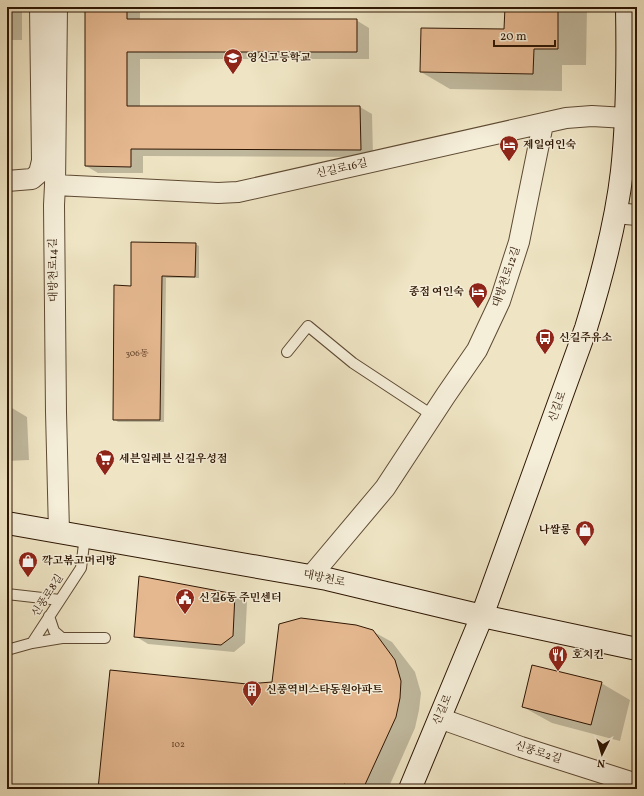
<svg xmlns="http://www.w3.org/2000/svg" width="644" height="796" font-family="Vollkorn,'Noto Serif KR',serif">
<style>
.shadow{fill:#0003}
.building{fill:#e5b890;stroke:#2e1603}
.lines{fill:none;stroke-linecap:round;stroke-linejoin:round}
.lane-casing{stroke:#5e4a33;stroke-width:12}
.street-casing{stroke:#5e4a33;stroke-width:22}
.secondary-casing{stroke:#2e1603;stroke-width:24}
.lane{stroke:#f5eed9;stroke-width:10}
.street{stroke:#f5eed9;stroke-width:20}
.secondary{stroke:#f5eed9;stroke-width:22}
.labels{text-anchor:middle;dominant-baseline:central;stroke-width:3;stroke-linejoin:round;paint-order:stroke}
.number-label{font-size:9px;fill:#5c3e26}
.poi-label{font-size:11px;font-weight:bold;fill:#2e1603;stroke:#f5eed9;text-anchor:start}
.street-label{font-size:11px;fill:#2e1603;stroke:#f5eed9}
</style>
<rect width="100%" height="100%" fill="#efe5c4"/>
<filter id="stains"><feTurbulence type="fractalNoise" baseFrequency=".005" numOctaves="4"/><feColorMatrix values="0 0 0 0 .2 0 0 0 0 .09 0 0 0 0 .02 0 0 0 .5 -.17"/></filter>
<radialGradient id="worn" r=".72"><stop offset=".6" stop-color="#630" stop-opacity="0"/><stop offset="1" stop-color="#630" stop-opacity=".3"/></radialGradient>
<path class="shadow" d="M7 7H22V40H7Z
M86 7H140V20H356L369 28V59H140V107H360L372 114 373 157 143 156V173H98L86 166Z
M506 7H587L586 65H562V91L450 89 421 72 505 30Z
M195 244 199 246V278H166L164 422H118L114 419 132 287Z
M7 405 27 417 29 460 7 461Z
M235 595 247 602 245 643 234 652 148 644 135 636Z
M372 631 392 642 415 672 421 693 419 710 415 728 388 789H99L247 685 273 683Z
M601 683 630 700 620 741 552 723 523 707Z"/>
<path class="building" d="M85 7H127V19H357V52H127V106H360L361 150 131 149V167L85 166Z
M505 7H558V49H534L533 74 420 72 421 28 504 29Z
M131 242 196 243 195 277 162 276 160 420H113L114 285 131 286Z
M139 576 235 594 233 636 221 645 134 637Z
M301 618 356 625 373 630 395 660 401 681 400 698 396 717 363 789H358L344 784 342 789H98L110 670 247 684 272 682 279 624Z
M532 665 602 682 591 725 522 707Z"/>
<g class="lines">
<defs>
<path id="lane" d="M287 352 308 326 353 363 432 415
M7 594 60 600
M49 616 54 631 62 638
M32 643 62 638H105
M7 650 32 643 81 568 85 536"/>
<path id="street" d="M57 7 55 185 54 205 56 412 59 532
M7 181 32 179 39 173 42 161 40 7
M55 185 218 193 238 192 566 118 592 116 626 118
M615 213 637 215
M311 576 385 488 446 395 477 350 500 301 519 242 543 124
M439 718 521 747 637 784"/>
<path id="secondary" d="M7 523 327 579 482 616 637 649
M410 789 482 616 586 328C602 276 616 224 622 171 628 116 628 62 627 7"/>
</defs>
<use href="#lane" class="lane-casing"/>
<use href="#street" class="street-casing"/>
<use href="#secondary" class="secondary-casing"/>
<use href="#lane" class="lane"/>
<use href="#street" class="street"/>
<use href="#secondary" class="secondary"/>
</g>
<defs>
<symbol id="school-pin" viewBox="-11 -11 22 30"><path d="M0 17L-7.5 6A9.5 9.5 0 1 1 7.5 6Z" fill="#8f2418" stroke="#f5eed9"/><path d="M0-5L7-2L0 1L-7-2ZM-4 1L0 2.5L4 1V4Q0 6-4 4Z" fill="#fff"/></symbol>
<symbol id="hotel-pin" viewBox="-11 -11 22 30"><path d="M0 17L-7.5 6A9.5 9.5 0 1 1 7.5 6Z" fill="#8f2418" stroke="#f5eed9"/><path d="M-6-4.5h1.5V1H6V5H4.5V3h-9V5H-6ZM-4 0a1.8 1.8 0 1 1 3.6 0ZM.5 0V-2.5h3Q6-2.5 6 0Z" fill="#fff"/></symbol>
<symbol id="bus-pin" viewBox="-11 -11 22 30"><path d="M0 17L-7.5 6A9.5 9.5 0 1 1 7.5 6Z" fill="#8f2418" stroke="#f5eed9"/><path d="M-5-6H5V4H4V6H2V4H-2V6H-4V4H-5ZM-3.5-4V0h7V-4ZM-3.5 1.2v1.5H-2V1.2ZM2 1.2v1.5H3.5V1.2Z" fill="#fff"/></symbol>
<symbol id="supermarket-pin" viewBox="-11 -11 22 30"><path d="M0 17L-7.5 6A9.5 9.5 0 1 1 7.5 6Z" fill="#8f2418" stroke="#f5eed9"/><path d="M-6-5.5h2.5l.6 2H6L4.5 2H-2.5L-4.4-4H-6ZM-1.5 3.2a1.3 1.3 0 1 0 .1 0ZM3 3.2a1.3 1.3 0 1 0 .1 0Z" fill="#fff"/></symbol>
<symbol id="shop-pin" viewBox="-11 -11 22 30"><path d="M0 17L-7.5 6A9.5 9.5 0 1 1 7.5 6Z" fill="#8f2418" stroke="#f5eed9"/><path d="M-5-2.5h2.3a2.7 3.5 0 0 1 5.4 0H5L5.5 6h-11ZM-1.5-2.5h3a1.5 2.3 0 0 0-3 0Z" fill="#fff"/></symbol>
<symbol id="civic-pin" viewBox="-11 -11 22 30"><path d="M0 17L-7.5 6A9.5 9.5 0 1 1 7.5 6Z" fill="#8f2418" stroke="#f5eed9"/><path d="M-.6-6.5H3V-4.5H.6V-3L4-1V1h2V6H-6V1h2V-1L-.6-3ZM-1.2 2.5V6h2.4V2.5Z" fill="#fff"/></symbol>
<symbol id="restaurant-pin" viewBox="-11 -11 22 30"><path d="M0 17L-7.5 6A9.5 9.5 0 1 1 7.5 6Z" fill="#8f2418" stroke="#f5eed9"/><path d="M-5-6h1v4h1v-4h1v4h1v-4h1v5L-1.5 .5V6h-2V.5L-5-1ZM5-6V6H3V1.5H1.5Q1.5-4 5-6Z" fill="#fff"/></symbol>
<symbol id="building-pin" viewBox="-11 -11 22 30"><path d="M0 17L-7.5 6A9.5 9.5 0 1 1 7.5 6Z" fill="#8f2418" stroke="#f5eed9"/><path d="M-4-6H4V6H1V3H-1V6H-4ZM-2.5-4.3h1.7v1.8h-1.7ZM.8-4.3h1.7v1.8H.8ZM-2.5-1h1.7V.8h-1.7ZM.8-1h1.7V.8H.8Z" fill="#fff"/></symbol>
</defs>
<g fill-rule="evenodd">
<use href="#school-pin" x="222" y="47" width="22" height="30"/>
<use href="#hotel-pin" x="498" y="134" width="22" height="30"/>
<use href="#hotel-pin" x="467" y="281" width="22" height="30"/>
<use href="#bus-pin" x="534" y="327" width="22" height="30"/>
<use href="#supermarket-pin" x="94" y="448" width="22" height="30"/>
<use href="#shop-pin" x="574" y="519" width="22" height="30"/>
<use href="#shop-pin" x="17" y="550" width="22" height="30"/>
<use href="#civic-pin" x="174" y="587" width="22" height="30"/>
<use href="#restaurant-pin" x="547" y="644" width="22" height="30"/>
<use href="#building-pin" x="241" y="679" width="22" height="30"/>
</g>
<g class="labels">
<g class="number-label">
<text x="137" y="353">306동</text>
<text x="178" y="744">102</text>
</g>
<g class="poi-label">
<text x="247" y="58">영신고등학교</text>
<text x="523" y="145">제일여인숙</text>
<text x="464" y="292" text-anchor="end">종점 여인숙</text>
<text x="559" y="338">신길주유소</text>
<text x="119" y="459">세븐일레븐 신길우성점</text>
<text x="571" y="530" text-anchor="end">나쌀롱</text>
<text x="42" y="561">깍고볶고머리방</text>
<text x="199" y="598">신길6동 주민센터</text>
<text x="572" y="655">호치킨</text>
<text x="266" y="690">신풍역비스타동원아파트</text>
</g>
<g class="street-label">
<text transform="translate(342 169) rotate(-13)">신길로16길</text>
<text transform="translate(54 270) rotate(-91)">대방천로14길</text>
<text transform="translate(507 277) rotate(-71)">대방천로12길</text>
<text transform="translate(558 407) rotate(-70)">신길로</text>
<text transform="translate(324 579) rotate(12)">대방천로</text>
<text transform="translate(48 596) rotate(-57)">신풍로8길</text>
<text transform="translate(443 710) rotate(-67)">신길로</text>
<text transform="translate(538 753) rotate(18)">신풍로2길</text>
</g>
</g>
<rect width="644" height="796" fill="none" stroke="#efe5c4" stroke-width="24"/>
<rect x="8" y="8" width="628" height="780" fill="none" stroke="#2e1603" stroke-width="2"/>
<rect x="12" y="12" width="620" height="772" fill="none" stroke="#2e1603"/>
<g transform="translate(602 754) rotate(185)" stroke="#f5eed9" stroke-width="3" paint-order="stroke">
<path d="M0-3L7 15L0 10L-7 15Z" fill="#2e1603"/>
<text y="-6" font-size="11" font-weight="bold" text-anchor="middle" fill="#2e1603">N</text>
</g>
<path d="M494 40v6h61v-6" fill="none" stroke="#2e1603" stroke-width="2"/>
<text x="500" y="40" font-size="12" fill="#2e1603" stroke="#f5eed9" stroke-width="3" paint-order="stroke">20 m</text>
<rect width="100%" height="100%" filter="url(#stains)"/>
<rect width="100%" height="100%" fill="url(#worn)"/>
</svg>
